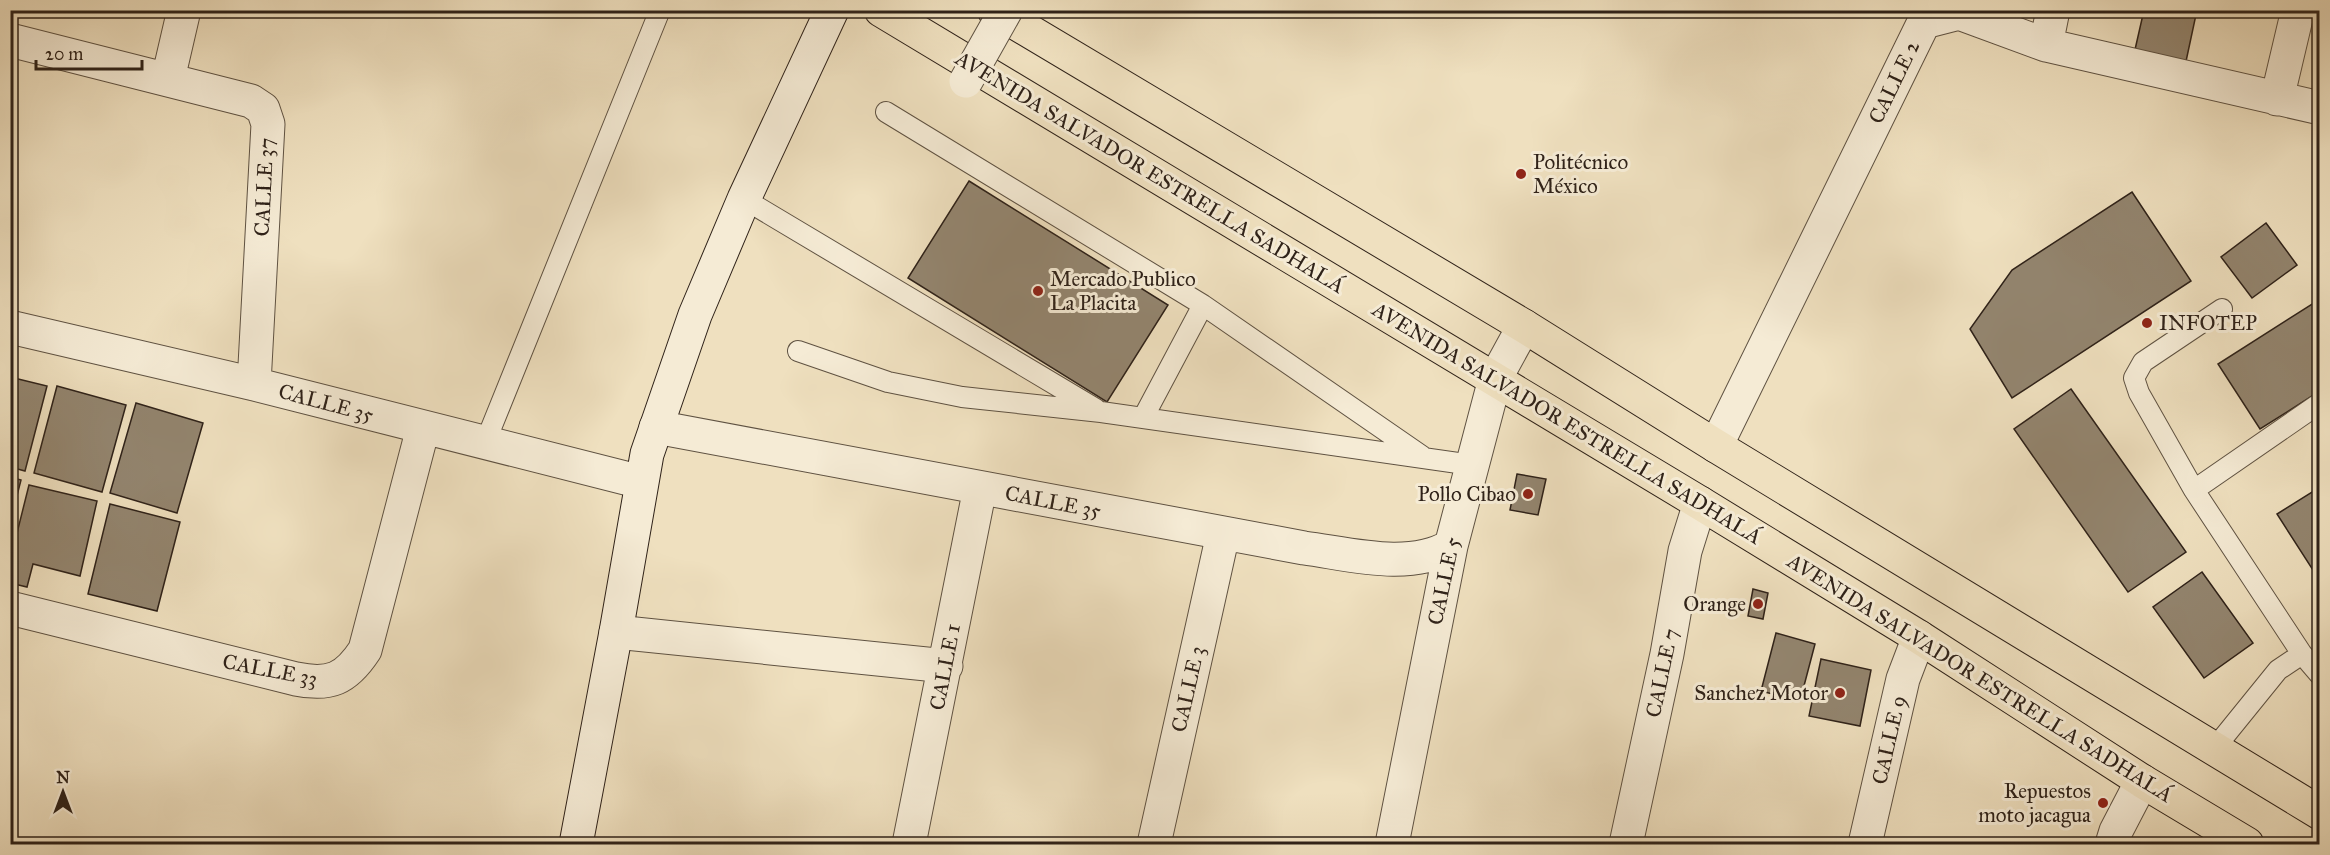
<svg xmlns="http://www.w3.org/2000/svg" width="2330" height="855" font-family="'IM FELL Great Primer',serif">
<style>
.building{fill:#93856f;stroke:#2f2219;stroke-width:1.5}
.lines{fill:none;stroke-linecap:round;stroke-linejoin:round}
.lane-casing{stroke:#5f5242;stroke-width:22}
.street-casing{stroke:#5f5242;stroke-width:35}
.secondary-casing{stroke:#2f2219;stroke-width:35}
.highway-casing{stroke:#2f2219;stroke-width:35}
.lane{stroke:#f5ebd5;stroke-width:20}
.street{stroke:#f5ebd5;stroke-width:33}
.secondary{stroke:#f5ebd5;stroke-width:33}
.highway{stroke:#efe0bf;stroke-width:33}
.street-bridge-casing{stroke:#5f5242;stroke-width:35;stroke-linecap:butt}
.street-bridge{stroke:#f5ebd5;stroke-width:33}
.poi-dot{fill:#8f2418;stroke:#f5ebd5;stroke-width:2}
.labels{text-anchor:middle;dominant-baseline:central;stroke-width:6;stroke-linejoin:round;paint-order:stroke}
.street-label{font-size:21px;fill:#2f2219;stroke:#f5ebd5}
.poi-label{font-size:21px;fill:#2f2219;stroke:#f5ebd5;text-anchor:end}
</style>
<rect width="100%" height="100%" fill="#efe0bf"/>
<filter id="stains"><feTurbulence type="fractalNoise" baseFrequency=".00333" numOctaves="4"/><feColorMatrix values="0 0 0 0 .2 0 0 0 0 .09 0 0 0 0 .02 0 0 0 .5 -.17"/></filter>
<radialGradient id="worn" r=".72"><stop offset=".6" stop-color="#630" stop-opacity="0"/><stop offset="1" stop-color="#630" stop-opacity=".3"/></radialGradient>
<path class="building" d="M2144 10H2197L2185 66 2134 54Z
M969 181 1168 305 1107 402 908 278Z
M2132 192 2191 281 2012 398 1970 329 2012 270Z
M2266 223 2297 265 2252 298 2221 257Z
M2320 299V391L2260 429 2218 364Z
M10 377 47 386 25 471 10 467Z
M57 386 126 405 102 492 34 473Z
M2071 389 2186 552 2128 592 2014 429Z
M136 403 203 423 177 513 110 493Z
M1517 474 1546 479 1538 515 1510 510Z
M10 477 21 480 10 523Z
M29 485 97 501 80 576 33 564 27 587 10 583V561Z
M2320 487V581L2277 514Z
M110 504 180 522 157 611 88 594Z
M2202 572 2253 643 2204 678 2153 607Z
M1753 589 1768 593 1763 619 1748 616Z
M1776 633 1815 644 1800 701 1761 691Z
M1821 659 1871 670 1860 726 1809 716Z"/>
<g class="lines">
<defs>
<path id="lane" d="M886 112 1203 305 1422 456
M744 199 1096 409
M2222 309 2143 362 2134 378 2139 393 2194 490 2320 403
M798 351 888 382 962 397 1101 412 1472 465
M1143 418 1203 305
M485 443 660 10
M2194 490 2302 654 2320 675
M2214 749 2278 670 2302 654"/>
<path id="street" d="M10 40 251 101 263 109 268 124 254 384
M2046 45 2053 10
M168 79 184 10
M2277 99 2298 10
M10 327 254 384 641 482
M656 427 1304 548C1350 554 1409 571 1451 546
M1716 446 1924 22 1959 13 2046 45 2320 108
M10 608 296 679C330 686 346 679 365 650L423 428
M616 632 946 666
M909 844 980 488
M1154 844 1223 534
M1392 844 1451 546 1495 379 1524 326
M1626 844 1667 654 1685 551 1700 503
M1865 844 1903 679 1919 637
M2112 844 2116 831 2142 781"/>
<path id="secondary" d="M576 844 616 632 647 454 695 315 744 199 832 10"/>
<path id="highway" d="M881 10 1700 503 1919 637 2142 781 2247 844
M994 10 1524 326 1716 446 2320 813"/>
</defs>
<use href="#lane" class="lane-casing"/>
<use href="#street" class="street-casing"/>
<use href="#secondary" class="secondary-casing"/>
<use href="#highway" class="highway-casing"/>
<use href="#lane" class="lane"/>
<use href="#street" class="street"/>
<use href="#secondary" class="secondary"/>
<use href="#highway" class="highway"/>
<defs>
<path id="street-bridge" d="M966 81 1006 10"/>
</defs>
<use href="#street-bridge" class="street-bridge-casing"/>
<use href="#street-bridge" class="street-bridge"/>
</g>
<g class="poi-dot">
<circle cx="1521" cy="174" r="6"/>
<circle cx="1038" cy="291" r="6"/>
<circle cx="2147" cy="323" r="6"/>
<circle cx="1528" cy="494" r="6"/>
<circle cx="1758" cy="604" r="6"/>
<circle cx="1840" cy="693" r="6"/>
<circle cx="2103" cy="803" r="6"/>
</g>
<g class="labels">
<g class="street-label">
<text transform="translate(1894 82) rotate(-64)">CALLE 2</text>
<text transform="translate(1150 172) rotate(31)">AVENIDA SALVADOR ESTRELLA SADHALÁ</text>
<text transform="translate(264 187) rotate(-87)">CALLE 37</text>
<text transform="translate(326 403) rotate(15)">CALLE 35</text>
<text transform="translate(1567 423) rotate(31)">AVENIDA SALVADOR ESTRELLA SADHALÁ</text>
<text transform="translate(1053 502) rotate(11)">CALLE 35</text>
<text transform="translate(1444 581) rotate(-78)">CALLE 5</text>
<text transform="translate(945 667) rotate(-79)">CALLE 1</text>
<text transform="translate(270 670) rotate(11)">CALLE 33</text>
<text transform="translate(1662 673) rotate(-78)">CALLE 7</text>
<text transform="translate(1980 678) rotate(32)">AVENIDA SALVADOR ESTRELLA SADHALÁ</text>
<text transform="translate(1188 689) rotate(-77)">CALLE 3</text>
<text transform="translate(1889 740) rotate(-77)">CALLE 9</text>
</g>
<g class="poi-label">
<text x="1533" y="162" text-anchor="start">Politécnico<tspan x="1533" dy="24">México</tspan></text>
<text x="1050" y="279" text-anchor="start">Mercado Publico<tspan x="1050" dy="24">La Placita</tspan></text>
<text x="2159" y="323" text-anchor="start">INFOTEP</text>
<text x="1516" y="494">Pollo Cibao</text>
<text x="1746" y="604">Orange</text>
<text x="1828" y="693">Sanchez Motor</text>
<text x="2091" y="791">Repuestos<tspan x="2091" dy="24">moto jacagua</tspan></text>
</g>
</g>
<rect width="2330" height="855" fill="none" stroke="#efe0bf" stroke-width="36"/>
<rect x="12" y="12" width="2306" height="831" fill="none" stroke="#2f2219" stroke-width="3"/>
<rect x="18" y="18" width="2294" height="819" fill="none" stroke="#2f2219" stroke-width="1.5"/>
<g transform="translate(63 792)" stroke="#f5ebd5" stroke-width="4.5" paint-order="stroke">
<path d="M0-4.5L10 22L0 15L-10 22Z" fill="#2f2219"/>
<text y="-9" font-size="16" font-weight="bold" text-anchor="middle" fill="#2f2219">N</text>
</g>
<path d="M36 60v9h106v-9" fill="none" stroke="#2f2219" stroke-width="3"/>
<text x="45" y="60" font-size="18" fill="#2f2219" stroke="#f5ebd5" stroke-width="4.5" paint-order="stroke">20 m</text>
<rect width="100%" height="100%" filter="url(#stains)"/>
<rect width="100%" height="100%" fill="url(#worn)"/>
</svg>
